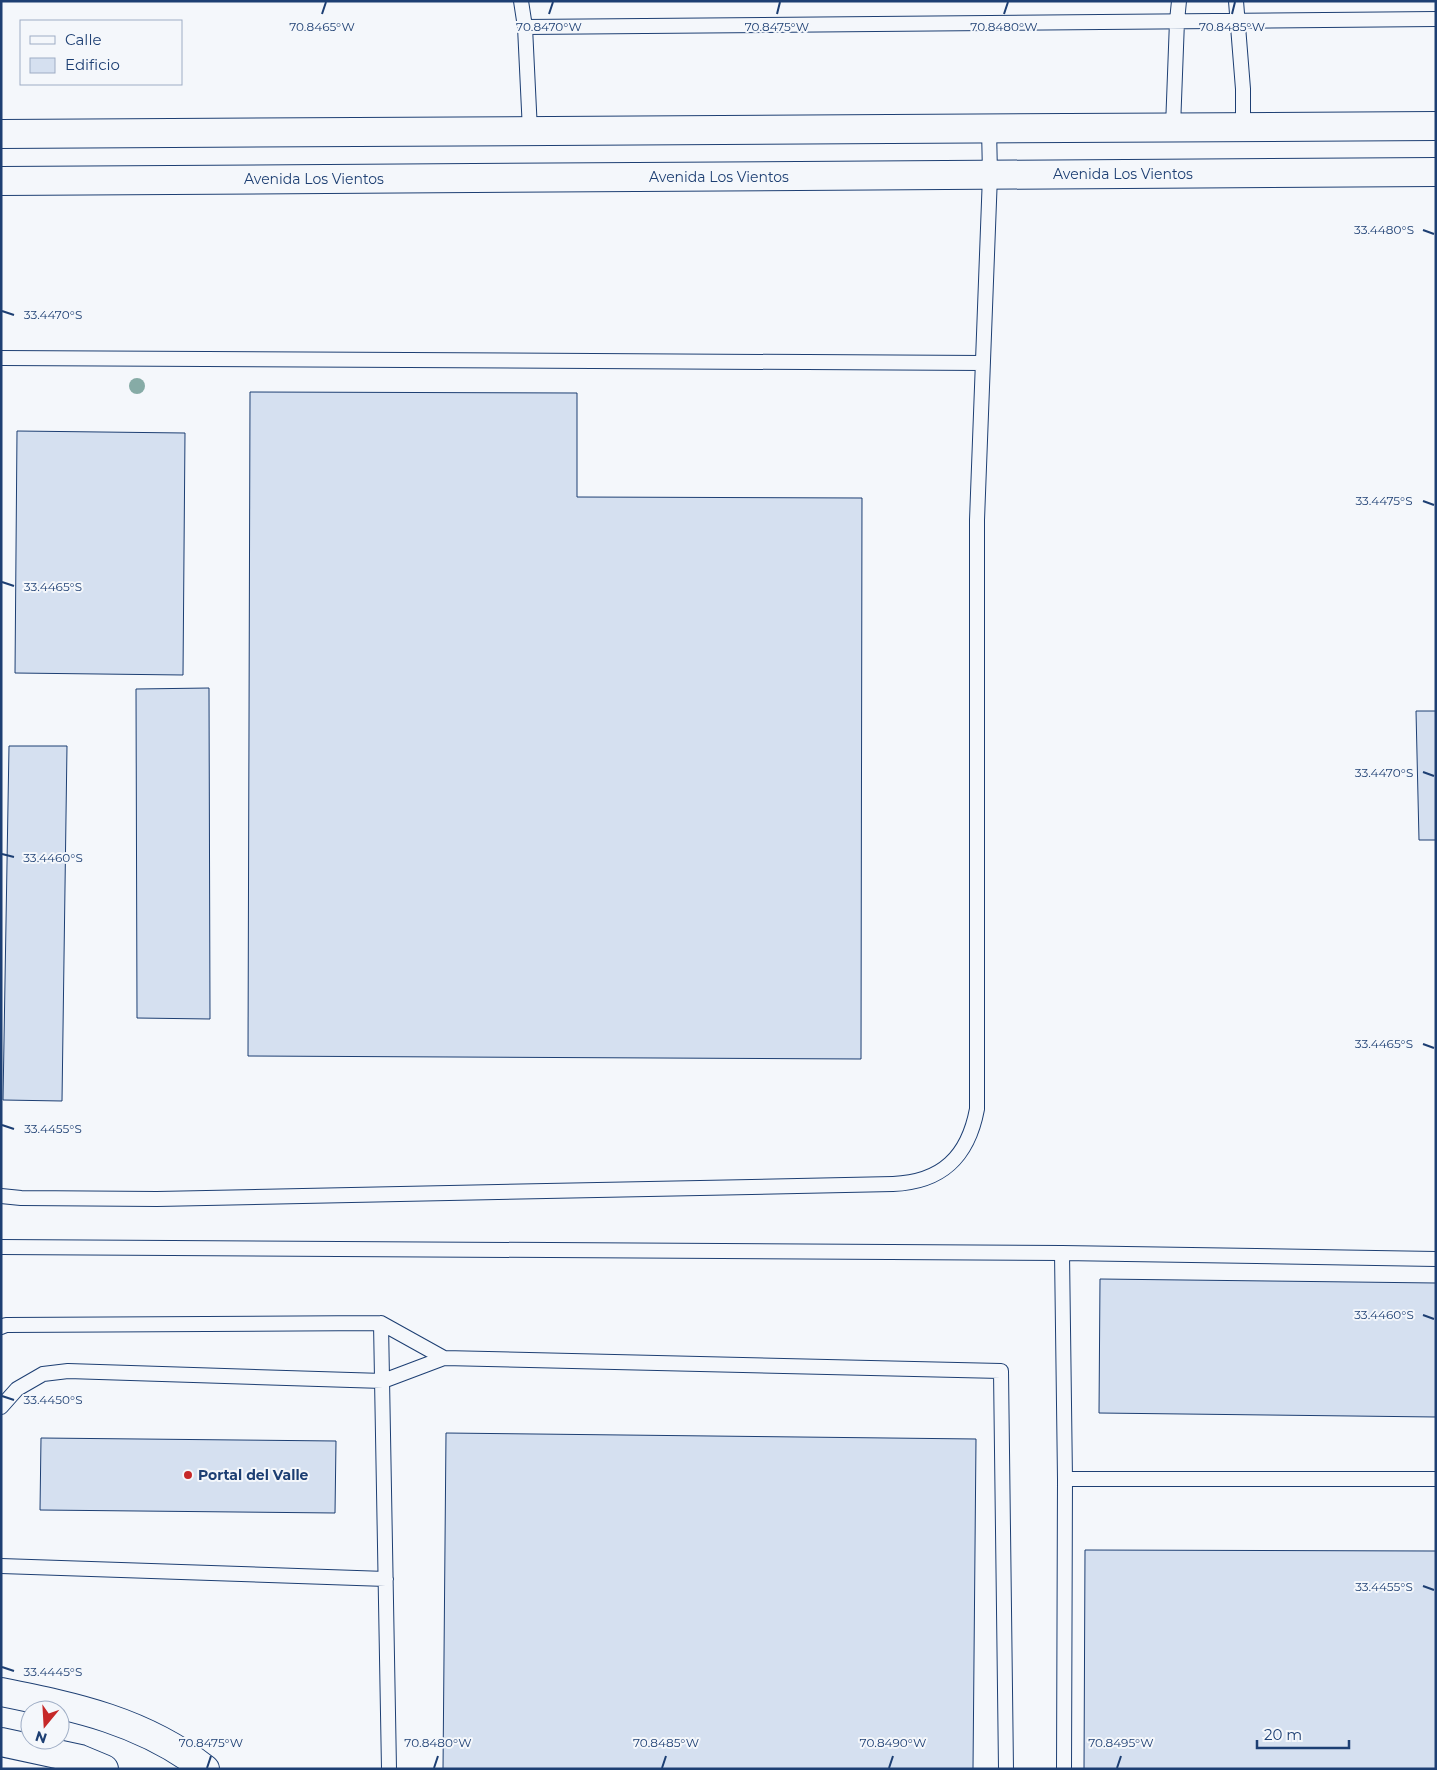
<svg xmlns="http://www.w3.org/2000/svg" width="1437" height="1770" font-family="Montserrat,sans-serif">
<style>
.building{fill:#d5e0f0;stroke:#1d3f73}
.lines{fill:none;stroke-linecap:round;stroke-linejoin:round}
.lane-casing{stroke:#1d3f73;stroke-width:16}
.street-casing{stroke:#1d3f73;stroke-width:30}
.secondary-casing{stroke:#1d3f73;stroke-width:30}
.lane{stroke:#f4f7fb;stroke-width:14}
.street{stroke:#f4f7fb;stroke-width:28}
.secondary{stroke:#f4f7fb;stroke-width:28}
.tree{fill:#86aba6}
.ticks{fill:none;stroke:#1d3f73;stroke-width:2}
.poi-dot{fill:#c62828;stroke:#f4f7fb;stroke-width:2}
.labels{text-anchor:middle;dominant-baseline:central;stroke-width:4;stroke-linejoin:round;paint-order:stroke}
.street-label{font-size:14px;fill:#1d3f73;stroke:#f4f7fb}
.poi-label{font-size:14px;font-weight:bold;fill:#1d3f73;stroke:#f4f7fb;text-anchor:start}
.ticks-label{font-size:12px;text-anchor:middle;fill:#1d3f73;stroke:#f4f7fb;stroke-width:4;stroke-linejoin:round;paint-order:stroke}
</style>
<rect width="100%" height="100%" fill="#f4f7fb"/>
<path class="building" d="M250 392 577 393V497L862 498 861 1059 248 1056Z
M17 431 185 433 183 675 15 673Z
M209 688 210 1019 137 1018 136 689Z
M1416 711H1436V840H1419Z
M9 746H67L62 1101 3 1100Z
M1100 1279 1436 1283V1417L1099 1413Z
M446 1433 976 1439 973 1769H443Z
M41 1438 336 1441 335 1513 40 1510Z
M1085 1550 1436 1551V1769H1084Z"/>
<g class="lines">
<defs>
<path id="lane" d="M521 1 525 27 1436 19
M1236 1 1243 89V127
M525 27 530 131
M1173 127 1177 21 1179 1
M1 358 983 363
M1 1196 21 1198 157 1199 893 1184C942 1182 968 1157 977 1109V520L990 175 989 128
M1 1247 1062 1253 1436 1259
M1062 1253 1065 1479 1064 1769
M381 1323 389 1769
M1 1327 6 1325 381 1323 444 1358
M1 1407 17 1389 43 1374 68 1371 383 1381 444 1358 1001 1371 1006 1769
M1065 1479H1436
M1 1566 386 1579"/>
<path id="street" d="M1 134 1436 126
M1 181 1436 172"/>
<path id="secondary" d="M1 1692C76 1707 143 1721 205 1769
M1 1742 80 1759 104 1769"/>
</defs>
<use href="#lane" class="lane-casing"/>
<use href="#street" class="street-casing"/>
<use href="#secondary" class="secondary-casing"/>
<use href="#lane" class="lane"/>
<use href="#street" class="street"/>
<use href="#secondary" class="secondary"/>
</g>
<circle class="tree" cx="137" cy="386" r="8"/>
<path class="ticks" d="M322 14 326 2M549 14 553 2M777 14 780 2M1004 14 1008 2M1232 14 1235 2M1423 230 1434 234M2 311 14 315M1423 501 1434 505M2 582 14 586M1423 772 1434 776M2 854 14 857M1423 1044 1434 1048M2 1125 14 1129M1423 1315 1434 1319M2 1396 14 1400M1423 1586 1434 1590M2 1667 14 1671M207 1768 211 1756M434 1768 438 1756M662 1768 666 1756M889 1768 893 1756M1117 1768 1121 1756"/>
<circle class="poi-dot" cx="188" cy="1475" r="5"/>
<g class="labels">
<g class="street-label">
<text x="1123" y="174">Avenida Los Vientos</text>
<text x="719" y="177">Avenida Los Vientos</text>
<text x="314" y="179">Avenida Los Vientos</text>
</g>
<g class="poi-label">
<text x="198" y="1475">Portal del Valle</text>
</g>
</g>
<g class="ticks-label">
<text x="322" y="31">70.8465°W</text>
<text x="549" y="31">70.8470°W</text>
<text x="777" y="31">70.8475°W</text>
<text x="1004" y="31">70.8480°W</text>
<text x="1232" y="31">70.8485°W</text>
<text x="1384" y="234">33.4480°S</text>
<text x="53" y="319">33.4470°S</text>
<text x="1384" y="505">33.4475°S</text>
<text x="53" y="591">33.4465°S</text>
<text x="1384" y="777">33.4470°S</text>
<text x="53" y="862">33.4460°S</text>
<text x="1384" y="1048">33.4465°S</text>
<text x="53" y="1133">33.4455°S</text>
<text x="1384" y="1319">33.4460°S</text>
<text x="53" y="1404">33.4450°S</text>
<text x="1384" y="1591">33.4455°S</text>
<text x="53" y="1676">33.4445°S</text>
<text x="211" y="1747">70.8475°W</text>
<text x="438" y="1747">70.8480°W</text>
<text x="666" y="1747">70.8485°W</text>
<text x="893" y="1747">70.8490°W</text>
<text x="1121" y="1747">70.8495°W</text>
</g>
<rect width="1437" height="1770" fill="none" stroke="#1d3f73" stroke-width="5"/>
<rect x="20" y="20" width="162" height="65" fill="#f4f7fb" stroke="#9eadc5"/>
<rect x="30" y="36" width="25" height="8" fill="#f4f7fb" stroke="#9eadc5"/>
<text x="65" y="45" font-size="15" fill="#1d3f73">Calle</text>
<rect x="30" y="58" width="25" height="15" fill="#d5e0f0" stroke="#9eadc5"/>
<text x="65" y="70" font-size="15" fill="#1d3f73">Edificio</text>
<g transform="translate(45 1725) rotate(198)"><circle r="24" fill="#f4f7fb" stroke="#9eadc5"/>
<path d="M0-4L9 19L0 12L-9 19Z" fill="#c62828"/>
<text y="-8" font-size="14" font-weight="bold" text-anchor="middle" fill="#1d3f73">N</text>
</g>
<path d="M1257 1740v8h92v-8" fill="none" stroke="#1d3f73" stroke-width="2.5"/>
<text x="1264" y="1740" font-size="15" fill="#1d3f73" stroke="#f4f7fb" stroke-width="4" paint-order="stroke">20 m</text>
</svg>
